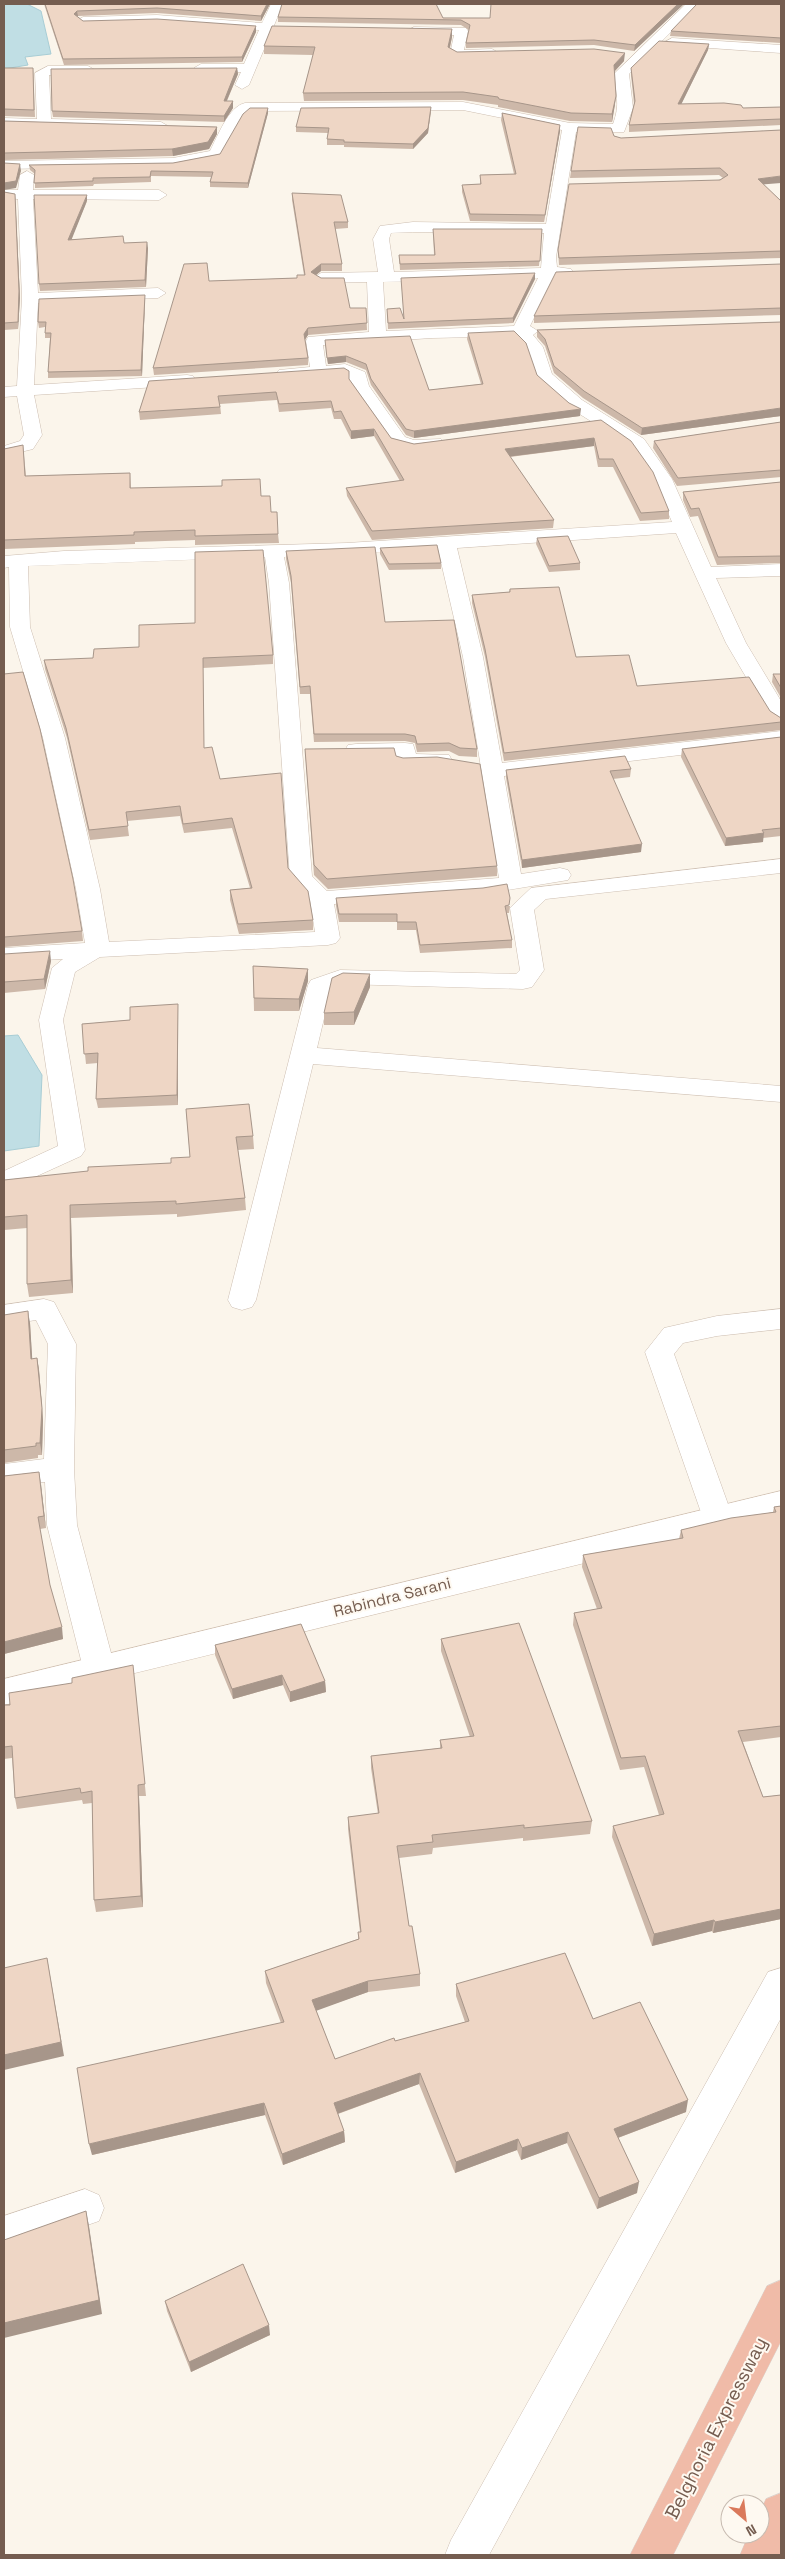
<svg xmlns="http://www.w3.org/2000/svg" width="785" height="2559" font-family="'Space Grotesk',sans-serif">
<style>
.water{fill:#c0dee4;stroke:#a8cdd5}
.lines{fill:none;stroke-linecap:round;stroke-linejoin:round}
.street-casing{stroke:#cdbeb1;stroke-width:1}
.secondary-casing{stroke:#cfbeaf;stroke-width:1}
.highway-casing{stroke:#d8d2ce;stroke-width:1}
.street{fill:#fff;fill-rule:evenodd}
.secondary{fill:#fff;fill-rule:evenodd}
.highway{fill:#f0bba8;fill-rule:evenodd}
.wall{fill:#cdb8a9}
.shaded-wall{fill:#a7968a}
.building{fill:#eed6c5;stroke:#a7968a}
.labels{text-anchor:middle;dominant-baseline:central;stroke-width:4;stroke-linejoin:round;paint-order:stroke}
.street-label{font-size:16px;fill:#755d50;stroke:#fef9f1}
.near-street-label{font-size:19px;fill:#755d50;stroke:#fef9f1}
</style>
<rect width="100%" height="100%" fill="#fbf5eb"/>
<path class="water" d="M4 4H27L41 11 51 54 25 57 28 65 4 69Z
M18 1035 42 1075 39 1146 4 1151V1036Z"/>
<g class="lines">
<defs>
<path id="street" d="M271 4H283L249 85 242 89 235 85 241 72H201L194 68 201 64H244L259 30 157 23 83 25 76 21 83 17 157 15 262 23Z
M686 4H699L629 74 633 108 624 132H576L556 257 557 267 571 269 573 272 571 275 554 277 530 326 538 331 533 335 543 347 552 374 582 400 644 439 672 479 711 567 781 564V576L716 578 746 643 781 701V724L774 722 770 718 726 643 676 533 457 548 483 657 502 763 781 731V743L504 776 521 874 560 868 568 870 571 875 568 880 483 894 334 904 340 938 336 943 328 945 100 957 75 972 63 1020 85 1150 81 1156 4 1191V1171L58 1146 39 1020 52 968 63 959 4 962V948L85 943 76 889 43 738 10 627 9 567 4 568V556L64 551 347 543 672 522 654 479 632 447 570 408 538 380 527 348 516 336 432 338 323 345 326 366 345 364 365 372 369 386 405 437 414 440 441 439 444 443 441 447C424 451 410 449 393 445L351 386 348 376 340 374 285 379 279 378 276 374 279 370 310 367 306 341 308 337 369 332 367 282 321 283 313 278 321 273 378 272 373 239 380 226 413 222 546 224 562 130 463 110 249 111 242 118 220 157 215 158 173 166 4 169V161L173 158 210 151C218 136 228 107 245 103L463 102 570 123 613 124C621 103 615 95 615 73ZM413 232 544 233 541 268 394 272 389 239 391 233ZM538 278 514 326 386 331 383 282ZM438 549 463 657 499 878 327 891 312 876 289 583 284 557ZM265 557 269 583 290 878 310 900 315 932 109 942 100 889 65 738 30 627 28 566Z
M414 27 466 28 468 31 464 50 492 49 499 53 492 57H452L450 54 454 35 409 34 407 31Z
M672 38 781 45V53L667 45 665 42Z
M48 66H88L95 70 88 74 49 75 51 119 161 122 168 126 161 130 4 126V118L37 119 35 73Z
M27 171 34 175 33 190H159L167 195 159 200 33 199 38 293 158 288 166 293 158 298 38 303 34 385 187 375 193 376 196 380 193 384 187 385 34 395 42 435 33 449 4 456V446L20 441 24 435 17 396 4 397V387L17 386 22 298 18 199 4 198V190H18L20 175Z
M405 743 413 744 416 754 449 755 452 760 449 765C434 768 413 769 398 766L395 756 348 755 345 750 348 745 356 744Z
M781 859V873L546 899 534 910 544 970 532 987 523 989 343 984 331 989 317 1048 781 1086V1102L313 1064 256 1300 252 1307 242 1310 232 1307 228 1300 308 985 311 980 340 970 516 974 520 970 510 908 531 888Z
M44 1299 54 1302 76 1344 74 1469 77 1525 115 1668 110 1677 99 1681 88 1677 83 1668 47 1525 45 1482 4 1486V1464L44 1459 48 1344 36 1320 4 1325V1305Z
M781 1309V1329L717 1336 683 1343 674 1354 733 1518 729 1526 718 1530 707 1526 703 1518 645 1352 664 1328 717 1316Z
M781 1968V2018L489 2555H445L451 2540 768 1972Z
M85 2189 99 2195 104 2208 99 2221 4 2254V2216Z"/>
<path id="secondary" d="M781 1491V1515L4 1705V1679Z"/>
<path id="highway" d="M781 2280V2341L673 2555H630L767 2286Z
M781 2493V2555H740L749 2534H760V2512L766 2499Z"/>
</defs>
<use href="#street" class="street-casing"/>
<use href="#secondary" class="secondary-casing"/>
<use href="#highway" class="highway-casing"/>
<use href="#street" class="street"/>
<use href="#secondary" class="secondary"/>
<use href="#highway" class="highway"/>
</g>
<path class="wall" d="M44 4H270L261 21 157 13 78 16 77 17 83 21 256 32 242 62 64 65Z
M684 4 634 51 594 45 466 48V43L469 30 461 25 278 22V17L490 18Z
M781 4V43L670 36 671 31Z
M452 29V37L450 48 457 52 624 61 614 72 615 104 612 122 570 121 498 107V105L463 100 304 101 303 93 313 55 264 54V46Z
M709 44 708 50 681 104 743 108 781 107V128V125L629 132V125L634 104 631 75V68Z
M4 68H33L35 117 4 116Z
M237 68 238 74 227 101H233V108L224 122 53 117 52 111Z
M268 108V113L248 188 210 187V182L211 177 151 176V182L94 184 93 186 35 188V174L30 170 29 165 173 163 220 154Z
M431 112 428 133 413 149 344 147V145H327V139L328 133 296 132V127Z
M502 113 560 125V131L544 222 470 221 462 192V185L480 184V175L514 174 501 120Z
M4 121 217 127V134L209 149 173 156 4 160Z
M781 130 764 185 781 201V261V258L559 265 558 250 723 178 719 175 570 178 571 171 614 136 621 138Z
M4 192 15 194 20 298 18 329 4 330Z
M292 193 348 222V228L335 229 342 264V271H321L316 275 350 308H366L367 330 308 335 305 340 308 358V365L154 375 153 368 209 281 297 278 304 275 292 200Z
M87 201 71 239 124 243 148 248 146 287 40 291 39 284Z
M433 229H542L539 266 400 270 399 255H434Z
M781 264V317V315L534 323V316Z
M401 278 535 279 513 323 388 329 387 309 404 317Z
M145 300 142 376 48 378V372L50 338H45V327L39 328 38 322Z
M781 322V416L641 435 583 398 554 373 545 346 537 337V330Z
M468 333 537 375 580 416 414 438 406 435 371 385 366 370 346 362 328 364 325 340 429 390 481 384 467 339Z
M349 379 391 438 414 444 601 420 669 511V519L640 521 613 467H598L594 446 510 457 554 520 553 528 372 540 347 496 346 488 400 481 374 436 351 439 341 419H334L331 408 279 412 277 400 220 404 221 414 140 420 139 412 149 381Z
M781 422V477L677 486 653 448 654 441Z
M23 445 26 476 130 473 131 488 261 496 271 512 278 534 279 543 195 545V540L135 542V544L4 549V449Z
M781 482V563L717 565 698 516 690 517 683 500V492Z
M537 538 580 563V570L549 572 536 544Z
M380 548 441 563V569L389 570 380 554Z
M286 551 385 622 477 749V757L459 756 449 751 417 752 415 743 405 741 314 742 310 694H300L291 583 286 559Z
M510 589 576 657 637 686 770 711 781 718V730L504 761 485 657 472 603V595L509 592Z
M273 655V664L203 668 204 748 220 779 288 868 313 920V930L239 934 230 900V890L250 888 232 828 184 833 180 816 127 821 129 836 90 840 67 738 45 669 44 660Z
M4 674 82 931 83 941 4 947Z
M773 674H781V698L772 682Z
M781 737V836L763 838V842L725 846 681 757 682 749Z
M305 749 396 756 497 866V876L328 889 314 875Z
M631 769 630 777 613 779 641 852 522 868 506 778V770Z
M336 898 510 906 509 913H507L512 940V948L420 953 416 930H397V922H339L336 906Z
M4 954 51 961 45 989 4 993Z
M253 966 308 969V981L299 1011H254Z
M370 987 354 1025H324V1013Z
M178 1004V1105L98 1108 96 1099 98 1063 86 1064 82 1024 130 1020Z
M186 1109 253 1136 254 1149 238 1150 245 1198 246 1210 177 1217V1214L71 1218 73 1293 29 1297 27 1284V1228L4 1230V1180L171 1163 190 1157Z
M4 1315 30 1323 32 1359 37 1358 39 1370 43 1420 42 1455H38V1458L4 1463Z
M39 1472 46 1528 40 1529 50 1585 63 1639 4 1654V1476Z
M781 1506V1737L743 1742 763 1797 781 1795V1919L713 1933 712 1931 652 1946 612 1837 613 1826 659 1815 644 1767 620 1770 573 1625 574 1613 597 1609 582 1567 583 1555 679 1539 681 1530 773 1512 774 1507Z
M441 1639 592 1821 590 1834 523 1841V1838L433 1848 432 1854 399 1858 409 1926 420 1974V1986L368 1992 316 2010 335 2059 395 2041 465 2022 456 1996V1984L593 2019 686 2112 618 2138 637 2193 597 2209 567 2143 521 2160 517 2150 455 2173 419 2084 338 2114 344 2131 345 2142 283 2165 265 2115 92 2155 281 2023 266 1983 265 1971 358 1939V1932H360L348 1829V1817L378 1814 371 1768V1756L440 1748V1740L470 1737 441 1651Z
M215 1645 325 1681 326 1692 290 1702 283 1685 233 1699 215 1655Z
M134 1677 146 1796H139L143 1907 96 1912 94 1900 92 1803 83 1804 82 1800 17 1809 15 1798 12 1758 4 1759V1705Z
M165 2301 270 2335 191 2372 167 2311Z"/>
<path class="shaded-wall" d="M267 4H270L261 21V16Z
M678 4H684L634 51 635 45Z
M77 11 78 16 74 20V14Z
M256 26V32L242 62V57Z
M452 29V37L448 55V47Z
M709 44 708 50 678 111V104Z
M625 53 624 61 613 73 614 65Z
M237 68 238 74 224 107V101Z
M616 96 615 104 612 122V114Z
M233 101V108L224 122V116Z
M431 107 428 133 413 149V144Z
M268 108V113L248 188V183Z
M560 125V131L544 222 545 215Z
M217 127V134L209 149 173 156 172 149Z
M20 164 21 171 16 188 4 190V183Z
M781 176V183L757 185 758 179Z
M15 194 20 298 18 329V322Z
M87 195V201L69 246 68 240Z
M147 242 148 248 146 287 145 280Z
M321 264V271L311 279V272Z
M535 273V279L513 323V318Z
M145 295V300L142 376 141 370Z
M308 328V335L304 341V334Z
M346 356V362L328 364 327 358Z
M781 408V416L641 435 642 428Z
M581 409 580 416 414 438V431Z
M374 429V436L351 439V431Z
M594 438V446L505 457V449Z
M764 833 763 842 725 846 726 838Z
M642 844 641 852 522 868V860Z
M50 951 51 961 45 989 44 979Z
M308 969V981L299 1011V999Z
M370 974V987L354 1025V1012Z
M178 1004V1105L177 1095Z
M70 1205 71 1218 73 1293 71 1280Z
M28 1311 30 1323 33 1371 31 1359Z
M37 1358 39 1370 43 1420 42 1455 40 1443Z
M39 1472 41 1484 46 1528 44 1516Z
M62 1627 63 1639 4 1654V1642Z
M282 1675 283 1685 233 1699 232 1689Z
M325 1681 326 1692 290 1702V1692Z
M138 1785 139 1796 143 1907 141 1896Z
M781 1909V1919L713 1933 715 1922Z
M714 1920 712 1931 652 1946 654 1934Z
M47 1958 64 2056 4 2070V2055Z
M368 1981V1992L313 2012 312 2000Z
M420 2073 419 2084 334 2115V2103Z
M688 2100 686 2112 612 2140 614 2129Z
M264 2103 265 2115 92 2155 89 2144Z
M344 2131 345 2142 283 2165 282 2154Z
M568 2132 567 2143 521 2160 522 2148Z
M518 2139 517 2150 455 2173 456 2162Z
M639 2182 637 2193 597 2209 599 2198Z
M86 2211 89 2226 102 2314 4 2338V2323Z
M269 2325 270 2335 191 2372 189 2362Z"/>
<path class="building" d="M45 4H267L261 16 157 8 77 11 74 14 83 21 157 19 256 26 242 57 63 59Z
M282 4H436L443 18H490L491 4H678L635 45 594 40 466 43 470 25 461 20 278 17Z
M697 4H781V38L671 31Z
M272 26 452 29 448 47 457 52 594 49 625 53 614 65 616 96 612 114 571 113 499 99 498 97 463 92 303 93 315 47 264 46Z
M659 41 709 44 678 104 724 103 741 105 743 108 781 107V119L629 125 635 101 631 68Z
M4 68H33L34 110 4 109Z
M237 68 224 101H233L224 116 52 111 51 69Z
M431 107 428 128 413 144 344 142V140L327 139 329 128 296 127 301 108Z
M250 108H268L248 183 210 182 213 172 151 171 150 177 93 178V181L34 183 35 170 29 165 173 163 220 154 243 114Z
M502 113 560 125 545 215 470 214 462 185 481 184 480 175 516 174Z
M4 121 217 127 208 142 172 149 4 153Z
M578 127 611 128 614 136 621 138 781 130V176L758 179 781 201V251L559 258 558 250 569 184 720 180 728 175 720 168 571 171Z
M4 163 20 164 16 181 4 183Z
M4 192 15 194 19 291 18 322 4 323Z
M292 193 341 195 348 222H334L342 264H321L311 272 321 278H344L350 308H366L367 323 308 328 304 334 308 358 153 368 184 264 207 263 209 281 297 278V275H305Z
M34 195H87L68 240 123 236 124 243 147 242 145 280 39 284Z
M433 229H542L540 261 400 264 399 255H435Z
M781 264V308L534 316 556 272Z
M535 273 513 318 388 323 387 309 400 308 404 319 401 278Z
M145 295 141 370 48 372 51 333H45L46 322H38L39 299Z
M781 322V408L642 428 584 391 554 366 545 339 537 330Z
M514 331 526 343 537 375 569 403 581 409 414 431 406 429 371 379 366 364 346 356 327 358 325 340 410 336 429 390 483 384 468 333Z
M344 368 349 371V379L391 438 414 444 601 420 631 441 653 472 669 511 641 513 613 459H599L594 438 505 449 554 520 372 531 346 488 404 480 374 429 351 431 341 411 334 412 331 401 279 404 276 392 218 396 220 407 139 412 149 381Z
M781 422V470L678 478 654 441Z
M23 445 25 476 130 473V488L222 486V480L260 479 261 496H270L271 512H277L278 534 195 536V530L134 532V535L4 540V449Z
M781 482V556L718 557 699 508 691 509 683 492Z
M568 536 580 563 549 566 537 538Z
M437 545 441 563 389 564 380 548Z
M375 547 385 622 454 620 477 749 460 748 449 743 417 744 415 736 405 734H314L310 686 300 687 291 576 286 551Z
M263 550 273 655 203 658 204 748 212 747 220 779 281 773 288 868 308 891 313 920 238 924 230 890 252 888 232 818 183 824 180 806 126 812 128 826 89 830 66 728 44 660 93 658 94 649 139 647V625L195 623V552Z
M559 587 576 657 629 655 637 686 749 677 770 711 781 718V722L504 753 485 649 472 595 510 592V589Z
M23 672 40 729 73 879 82 931 4 937V674Z
M773 674H781V688Z
M781 737V828L762 830 764 833 726 838 682 749Z
M394 748 396 756 403 758 437 757 480 764 497 866 327 879 314 865 305 749Z
M625 756 631 769 610 771 642 844 522 860 506 770Z
M507 884 510 898 509 905 505 906 512 940 420 945 416 922H397V914H339L336 898 483 888Z
M50 951 44 979 4 982V954Z
M253 966 308 969 299 999 254 998Z
M343 973 370 974 354 1012 324 1013 332 978Z
M178 1004 177 1095 96 1099 98 1053 84 1054 82 1024 130 1020V1007Z
M249 1104 253 1136 236 1137 245 1198 176 1204V1201L70 1205 71 1280 27 1284V1215L4 1217V1180L88 1171V1167L171 1163V1158L190 1157 186 1109Z
M28 1311 31 1359 37 1358 42 1408 40 1443H36V1446L4 1450V1315Z
M39 1472 44 1516 38 1517 50 1585 62 1627 4 1642V1476Z
M781 1506V1726L738 1731 763 1797 781 1795V1909L715 1922 714 1920 654 1934 613 1826 664 1814 645 1756 621 1758 574 1613 602 1608 583 1555 683 1538 681 1530 731 1518 776 1512 774 1507Z
M519 1623 592 1821 524 1828V1825L432 1835 433 1842 397 1846 409 1926H412L420 1974 368 1981 312 2000 335 2059 394 2038 395 2041 469 2021 456 1984 565 1953 593 2019 640 2002 688 2100 614 2129 639 2182 599 2198 568 2132 522 2148 518 2139 456 2162 420 2073 334 2103 344 2131 282 2154 264 2103 89 2144 77 2068 284 2022 265 1971 359 1939 358 1932H361L348 1817 379 1813 371 1756 442 1748 440 1740 474 1736 441 1639Z
M301 1624 325 1681 290 1692 282 1675 232 1689 215 1645Z
M133 1665 145 1784 138 1785 141 1896 94 1900 92 1791 81 1793 80 1788 15 1798 12 1746 4 1747V1705H10L9 1693 72 1683V1678Z
M47 1958 61 2042 4 2055V1968Z
M86 2211 99 2300 4 2323V2240Z
M243 2264 269 2325 189 2362 165 2301Z"/>
<g class="labels">
<g class="street-label">
<text transform="translate(392 1597) rotate(-14)">Rabindra Sarani</text>
</g>
<g class="near-street-label">
<text transform="translate(716 2428) rotate(-63)">Belghoria Expressway</text>
</g>
</g>
<rect width="785" height="2559" fill="none" stroke="#755d50" stroke-width="10"/>
<g transform="translate(745 2519) rotate(152)"><circle r="24" fill="#fef9f1" stroke="#c7bbb1"/>
<path d="M0-4L9 19L0 12L-9 19Z" fill="#da795b"/>
<text y="-8" font-size="14" font-weight="bold" text-anchor="middle" fill="#755d50">N</text>
</g>
</svg>
